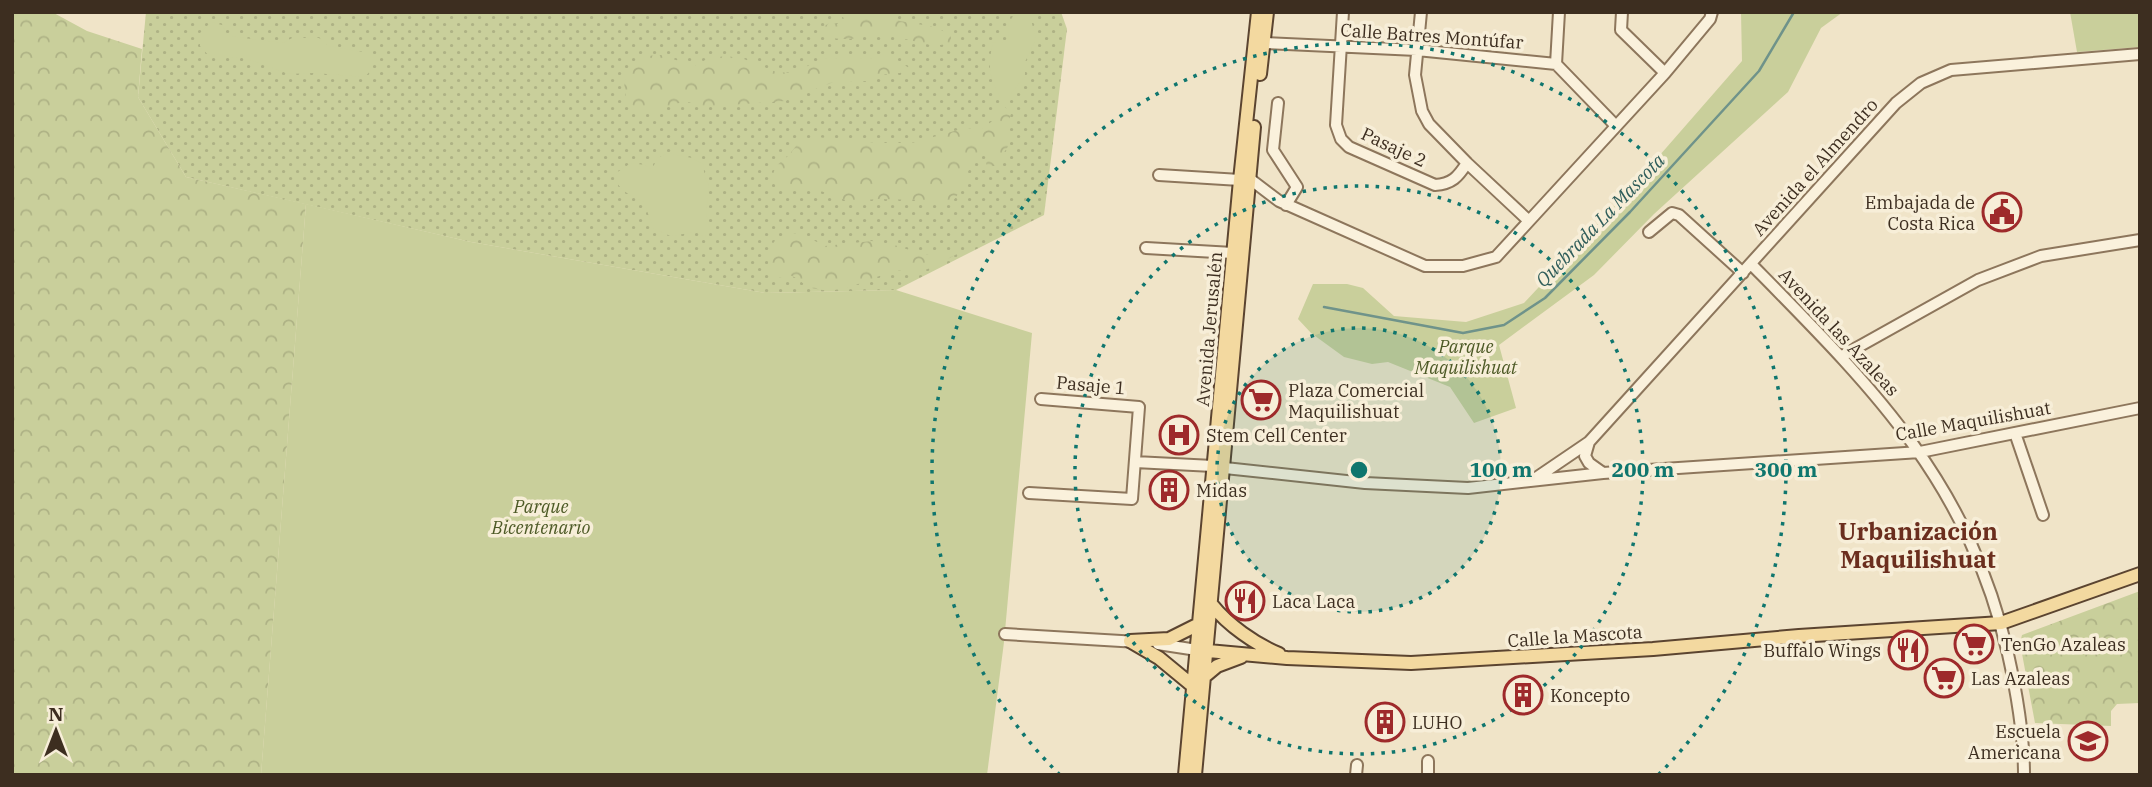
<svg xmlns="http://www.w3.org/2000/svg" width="2152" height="787" font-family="'IBM Plex Serif',serif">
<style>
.grass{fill:url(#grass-dots)}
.forest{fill:url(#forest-crowns)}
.park{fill:#c9cf9b}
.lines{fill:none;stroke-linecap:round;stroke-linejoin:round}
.stream{stroke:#6f938a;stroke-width:2.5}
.minor-casing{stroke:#8d765c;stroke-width:14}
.major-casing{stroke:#5b4430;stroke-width:16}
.minor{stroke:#faf1dc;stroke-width:10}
.major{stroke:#f3d9a0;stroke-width:12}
.ring{fill:none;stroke:#0f766e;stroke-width:3.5;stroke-dasharray:3.5 7}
.labels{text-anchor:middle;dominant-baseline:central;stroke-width:7;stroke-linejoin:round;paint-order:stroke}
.street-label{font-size:18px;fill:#3d2e20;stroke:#f7eed8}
.poi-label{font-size:18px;fill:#3d2e20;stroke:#f7eed8;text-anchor:start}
.park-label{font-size:18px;font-style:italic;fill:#4d5a26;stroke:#f7eed8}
.water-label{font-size:19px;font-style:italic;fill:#2f5d5a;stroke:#f7eed8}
.district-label{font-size:24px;font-weight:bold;fill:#6b2e1e;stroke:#f7eed8}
.centre{fill:#0f766e;stroke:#f7eed8;stroke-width:3.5}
.ring-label{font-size:21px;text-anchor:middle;font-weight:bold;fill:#0f766e;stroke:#f7eed8;stroke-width:7;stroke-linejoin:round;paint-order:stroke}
</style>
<defs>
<pattern id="grass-dots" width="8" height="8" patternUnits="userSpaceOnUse" patternTransform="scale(1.75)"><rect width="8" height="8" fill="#c9cf9b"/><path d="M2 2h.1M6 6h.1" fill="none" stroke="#aeb285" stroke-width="1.8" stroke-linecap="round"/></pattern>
<pattern id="forest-crowns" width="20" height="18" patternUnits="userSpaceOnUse" patternTransform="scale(1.75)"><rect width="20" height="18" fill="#c9cf9b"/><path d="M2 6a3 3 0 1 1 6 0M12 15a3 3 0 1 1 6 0" fill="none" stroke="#aeb285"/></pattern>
</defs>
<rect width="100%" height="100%" fill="#f0e4c8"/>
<path class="grass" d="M146 12H1061L1067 29 1044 215 896 290 765 293 471 242 186 177 138 97Z"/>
<path class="forest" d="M12 12H52L87 31 142 49 138 97 186 177 306 204 261 775H12Z
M833 12H880L900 21 935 27 951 35V43L935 46 879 33C871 33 865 37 857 38 846 40 833 39 822 36V28L829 23 838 24 844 18Z
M661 55 694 66 709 58 727 56 744 59 776 72 794 73 823 58H894L909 68 900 73 879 75 867 81 831 83 785 101 704 107 685 101 654 111 638 110 626 99 624 82 630 67 645 56Z
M997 107H1005L1011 113 1007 129 1009 145 995 166H986L987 158 982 151 974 154 963 187 953 201 936 203 921 200 876 199 850 202 813 188 787 192 778 189 773 182V174L776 166 789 155 799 142 815 137 879 143H912L965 128 981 129 994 120Z
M792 233 801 234 825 246 872 241 898 246 923 255 940 252 957 254C945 260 930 270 917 272 908 274 899 268 890 272 870 279 845 292 823 290 803 288 804 281 790 275L782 278 773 277C762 258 769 236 792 233Z
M2140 591V703L2117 704 2111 711V726L2035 723 2020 643 2022 635Z"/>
<path class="park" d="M1016 12H1029L1036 39 1025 62V76L1010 95 1001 98C988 78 988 64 993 42L1003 43 1008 39 1009 22Z
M1741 12H1843L1821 28 1788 92 1654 214 1594 275 1499 345 1516 408 1474 423 1450 387 1388 362 1372 364 1344 357 1311 333 1298 319 1313 284H1347L1363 288 1394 316 1466 322 1524 303 1625 195 1742 61Z
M2070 12H2140V47L2077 52Z
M211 22 222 25 228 36 283 43 292 38H319L329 46 363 52 371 56V70L365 77 314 73 289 74 242 57 227 58 222 54H215L209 56 200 46V33Z
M668 153 692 158 703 164 705 178 709 185 706 214 711 232 704 237 697 232 670 236 653 228 644 202C629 194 620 192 613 175L631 163 645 165 652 170 657 158Z
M306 204 471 242 765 293 896 290 1032 333 1004 642 987 775H261Z"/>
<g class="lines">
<path class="stream" d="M1324 307 1463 333 1504 325 1545 298 1630 212 1759 71 1794 12"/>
<defs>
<path id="minor" d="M1343 12 1336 125 1341 139 1349 147 1435 185C1452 184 1458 177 1467 163
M1421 12 1415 75 1422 111 1429 124 1467 163 1529 221
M1559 12 1556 64 1616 126
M1622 12 1621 30 1665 73
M1264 43 1417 50 1556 64
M1278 103 1273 150 1297 187 1286 205
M1159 175 1240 180
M1250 179 1279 201 1425 266H1463L1496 257 1665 73 1710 19 1712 12
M1649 232 1672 213 1679 215 1743 273
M1146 248 1233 253
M1751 264C1871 386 1968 480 2008 654 2017 694 2024 733 2024 775
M1842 356 1978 280 2041 256 2140 240
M2015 433 2043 515
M1589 442 1585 456 1589 463 1603 473
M1135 462 1213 466
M1225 468 1365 483 1468 488 1603 473 1920 452 2140 408
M1536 478 1589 442 1896 103 1921 83 1951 70 2140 54
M1029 493 1132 499 1139 407 1041 399
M1005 634 1138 642
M1158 644 1197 650
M1428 761V775
M1356 775 1357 765"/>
<path id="major" d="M1260 74 1267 12
M1212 605C1228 625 1255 644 1279 654
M1130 641 1159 658 1193 686
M1130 641 1169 639 1199 624
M1197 650 1287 658 1411 663 1653 649 1799 636 2001 623 2140 574
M1205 676 1217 666 1241 657
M1185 775 1240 180 1258 12
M1195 775 1254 127"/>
</defs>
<use href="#minor" class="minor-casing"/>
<use href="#major" class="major-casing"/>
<use href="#minor" class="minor"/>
<use href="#major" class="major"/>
</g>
<circle cx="1359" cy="470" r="142" fill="#0f766e" fill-opacity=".12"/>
<g class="ring">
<circle cx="1359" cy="470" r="142"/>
<circle cx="1359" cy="470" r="284"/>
<path d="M1060 775A427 427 0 1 1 1658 775"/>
</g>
<defs>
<symbol id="civic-ring" viewBox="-11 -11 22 22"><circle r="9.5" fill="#f7eed8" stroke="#9e2a2b" stroke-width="1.5"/><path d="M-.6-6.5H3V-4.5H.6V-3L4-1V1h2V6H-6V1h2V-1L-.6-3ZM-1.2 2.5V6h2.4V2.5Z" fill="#9e2a2b"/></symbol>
<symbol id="supermarket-ring" viewBox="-11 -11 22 22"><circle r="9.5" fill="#f7eed8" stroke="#9e2a2b" stroke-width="1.5"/><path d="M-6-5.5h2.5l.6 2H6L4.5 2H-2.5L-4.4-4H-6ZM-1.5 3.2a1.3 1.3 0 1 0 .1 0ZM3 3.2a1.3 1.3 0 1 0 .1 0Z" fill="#9e2a2b"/></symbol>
<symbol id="hospital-ring" viewBox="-11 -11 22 22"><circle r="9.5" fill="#f7eed8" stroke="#9e2a2b" stroke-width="1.5"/><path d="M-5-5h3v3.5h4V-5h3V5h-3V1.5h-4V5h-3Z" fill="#9e2a2b"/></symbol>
<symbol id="building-ring" viewBox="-11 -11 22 22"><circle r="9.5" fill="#f7eed8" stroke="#9e2a2b" stroke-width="1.5"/><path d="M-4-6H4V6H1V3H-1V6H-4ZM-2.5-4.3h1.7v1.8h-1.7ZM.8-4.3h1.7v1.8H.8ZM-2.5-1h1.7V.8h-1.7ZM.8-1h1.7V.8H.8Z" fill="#9e2a2b"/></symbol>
<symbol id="restaurant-ring" viewBox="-11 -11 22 22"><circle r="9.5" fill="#f7eed8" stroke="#9e2a2b" stroke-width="1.5"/><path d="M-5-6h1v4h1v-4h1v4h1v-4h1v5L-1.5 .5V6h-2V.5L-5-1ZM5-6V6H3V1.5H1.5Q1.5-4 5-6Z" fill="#9e2a2b"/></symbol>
<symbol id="school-ring" viewBox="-11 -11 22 22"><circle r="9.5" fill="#f7eed8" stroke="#9e2a2b" stroke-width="1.5"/><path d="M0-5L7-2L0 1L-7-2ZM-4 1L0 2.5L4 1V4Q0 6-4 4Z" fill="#9e2a2b"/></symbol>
</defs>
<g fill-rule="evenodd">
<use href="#civic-ring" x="1980" y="190" width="44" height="44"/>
<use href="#supermarket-ring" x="1239" y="378" width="44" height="44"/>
<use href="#hospital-ring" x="1157" y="413" width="44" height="44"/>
<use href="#building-ring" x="1147" y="468" width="44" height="44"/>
<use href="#restaurant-ring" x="1223" y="579" width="44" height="44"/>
<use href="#supermarket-ring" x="1952" y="622" width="44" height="44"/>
<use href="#restaurant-ring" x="1886" y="628" width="44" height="44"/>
<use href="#supermarket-ring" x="1922" y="656" width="44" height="44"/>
<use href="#building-ring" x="1501" y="673" width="44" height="44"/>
<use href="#building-ring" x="1363" y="700" width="44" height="44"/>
<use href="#school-ring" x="2066" y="719" width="44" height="44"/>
</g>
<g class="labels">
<g class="street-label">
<text transform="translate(1432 36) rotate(4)">Calle Batres Montúfar</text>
<text transform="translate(1394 147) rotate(25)">Pasaje 2</text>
<text transform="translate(1815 167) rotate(-48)">Avenida el Almendro</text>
<text transform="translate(1209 329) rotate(-85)">Avenida Jerusalén</text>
<text transform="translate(1839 332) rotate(47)">Avenida las Azaleas</text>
<text transform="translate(1091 385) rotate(5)">Pasaje 1</text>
<text transform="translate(1973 421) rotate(-10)">Calle Maquilishuat</text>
<text transform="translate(1575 636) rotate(-4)">Calle la Mascota</text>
</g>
<g class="poi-label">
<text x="1975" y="202" text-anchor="end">Embajada de<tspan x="1975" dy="21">Costa Rica</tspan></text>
<text x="1288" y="390">Plaza Comercial<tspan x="1288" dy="21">Maquilishuat</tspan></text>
<text x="1206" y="435">Stem Cell Center</text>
<text x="1196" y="490">Midas</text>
<text x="1272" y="601">Laca Laca</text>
<text x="2001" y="644">TenGo Azaleas</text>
<text x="1881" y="650" text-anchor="end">Buffalo Wings</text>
<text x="1971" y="678">Las Azaleas</text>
<text x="1550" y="695">Koncepto</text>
<text x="1412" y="722">LUHO</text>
<text x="2061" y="731" text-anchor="end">Escuela<tspan x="2061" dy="21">Americana</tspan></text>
</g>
<g class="park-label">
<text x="1466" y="346">Parque<tspan x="1466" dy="21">Maquilishuat</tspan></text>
<text x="541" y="506">Parque<tspan x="541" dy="21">Bicentenario</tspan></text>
</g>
<g class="water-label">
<text transform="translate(1600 220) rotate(-46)">Quebrada La Mascota</text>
</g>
<g class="district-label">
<text x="1918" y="531">Urbanización<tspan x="1918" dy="28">Maquilishuat</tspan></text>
</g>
</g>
<circle cx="1359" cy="470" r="10" class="centre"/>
<g class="ring-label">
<text x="1501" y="477">100 m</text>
<text x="1643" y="477">200 m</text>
<text x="1786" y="477">300 m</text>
</g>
<rect width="2152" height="787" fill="none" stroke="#3d2e20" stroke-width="28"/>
<g transform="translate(56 731)" stroke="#f7eed8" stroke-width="5" paint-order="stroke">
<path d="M0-5L12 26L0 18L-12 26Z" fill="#3d2e20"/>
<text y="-10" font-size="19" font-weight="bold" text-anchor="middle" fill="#3d2e20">N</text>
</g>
</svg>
